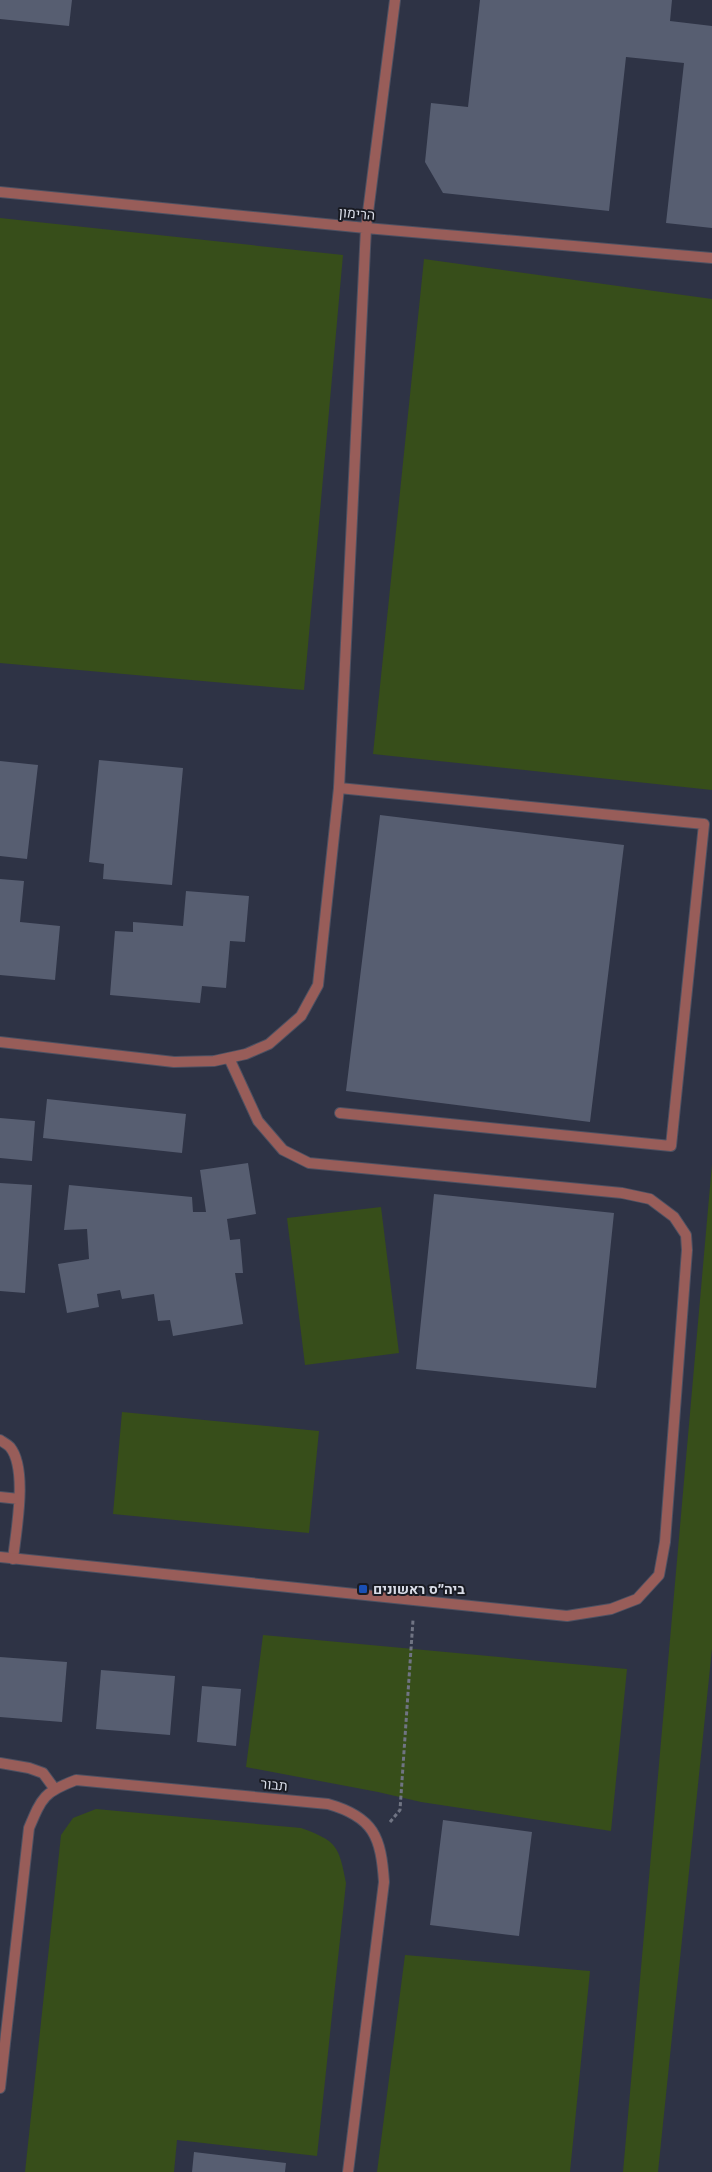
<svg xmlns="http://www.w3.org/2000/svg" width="712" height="2172" font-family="'Fira Sans',Heebo,sans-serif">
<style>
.green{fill:#374e1a}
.building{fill:#575e71}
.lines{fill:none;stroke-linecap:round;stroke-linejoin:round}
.service-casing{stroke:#4d5162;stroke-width:12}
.minor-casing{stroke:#4d5162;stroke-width:12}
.path{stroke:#707483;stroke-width:3;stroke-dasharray:4 2.5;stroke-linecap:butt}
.service{stroke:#985d59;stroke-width:10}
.minor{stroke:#985d59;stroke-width:10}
.transit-dot{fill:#1a4fb4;stroke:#191b23;stroke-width:2}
.labels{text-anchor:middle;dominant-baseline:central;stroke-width:4;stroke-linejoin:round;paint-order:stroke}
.street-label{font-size:14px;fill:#d8dce7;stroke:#191b23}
.poi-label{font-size:14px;font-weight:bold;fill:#d8dce7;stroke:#191b23;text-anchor:start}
</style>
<rect width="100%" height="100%" fill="#2e3345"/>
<path class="green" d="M0 218 343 255 304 690 0 663Z
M424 259 712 299V790L373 754Z
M712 1164V1649L658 2172H623Z
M381 1207 399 1353 305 1365 287 1218Z
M122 1412 319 1431 309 1533 113 1514Z
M263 1635 627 1669 611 1831 421 1802 378 1792 246 1767Z
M96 1809 301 1828C337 1841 339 1846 346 1883L317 2156 177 2140 174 2172H25L61 1835 73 1818Z
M405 1955 590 1971 570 2172H377Z"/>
<path class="building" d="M0 0H72L69 26 0 19Z
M480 0H672L670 21 712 26V228L666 223 684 63 626 57 609 211 443 193 425 162 431 103 468 107Z
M99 760 183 768 172 885 103 879 104 864 89 862Z
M0 761 38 765 27 859 0 856Z
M380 815 624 845 590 1122 346 1091Z
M0 879 24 881 20 922 60 926 55 980 0 975Z
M186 891 249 896 245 942 230 941 226 988 202 986 200 1003 110 995 115 931 133 932V922L183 926Z
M47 1099 186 1114 182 1153 43 1138Z
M0 1118 35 1121 32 1161 0 1158Z
M248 1163 256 1214 227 1219 230 1240 240 1239 243 1273H235L243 1324 173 1336 170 1320 158 1321 154 1294 122 1299 120 1290 97 1294 99 1307 67 1313 58 1264 89 1259 87 1229 64 1230 69 1185 192 1197 193 1212H206L200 1170Z
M0 1183 32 1185 25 1293 0 1291Z
M434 1194 614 1213 596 1388 416 1369Z
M0 1657 67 1662 62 1722 0 1717Z
M101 1670 175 1676 170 1735 96 1729Z
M202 1686 241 1689 236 1746 197 1742Z
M443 1820 532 1832 519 1936 430 1925Z
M194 2152 286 2163 285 2172H192Z"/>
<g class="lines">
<defs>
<path id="service" d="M339 788 704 824 671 1146 340 1113
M0 1440C3 1442 7 1444 10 1447 28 1469 16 1531 13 1559
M0 1497 19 1499"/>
<path id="minor" d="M0 192 366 228 712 258
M0 1042 174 1062 214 1061 246 1054 269 1044 301 1016 318 985 339 788 366 228 395 0
M0 1557 567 1616 611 1609 637 1599 659 1575 665 1542 687 1250 686 1235 674 1217 650 1199 622 1193 309 1163 283 1150 258 1121 229 1058
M0 1763 29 1768 43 1773 54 1788
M0 2088 29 1828C42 1797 44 1792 76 1780L328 1804C374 1817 381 1837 384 1882L348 2172"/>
</defs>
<use href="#service" class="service-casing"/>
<use href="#minor" class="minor-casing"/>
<path class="path" d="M390 1822 400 1810 413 1620"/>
<use href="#service" class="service"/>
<use href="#minor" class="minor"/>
</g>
<rect class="transit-dot" x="358" y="1584" width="10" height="10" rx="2.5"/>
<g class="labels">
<g class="street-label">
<text transform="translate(357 214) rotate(5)">הרימון</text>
<text transform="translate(274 1785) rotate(5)">תבור</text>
</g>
<g class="poi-label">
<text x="373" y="1589">ביה״ס ראשונים</text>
</g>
</g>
</svg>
